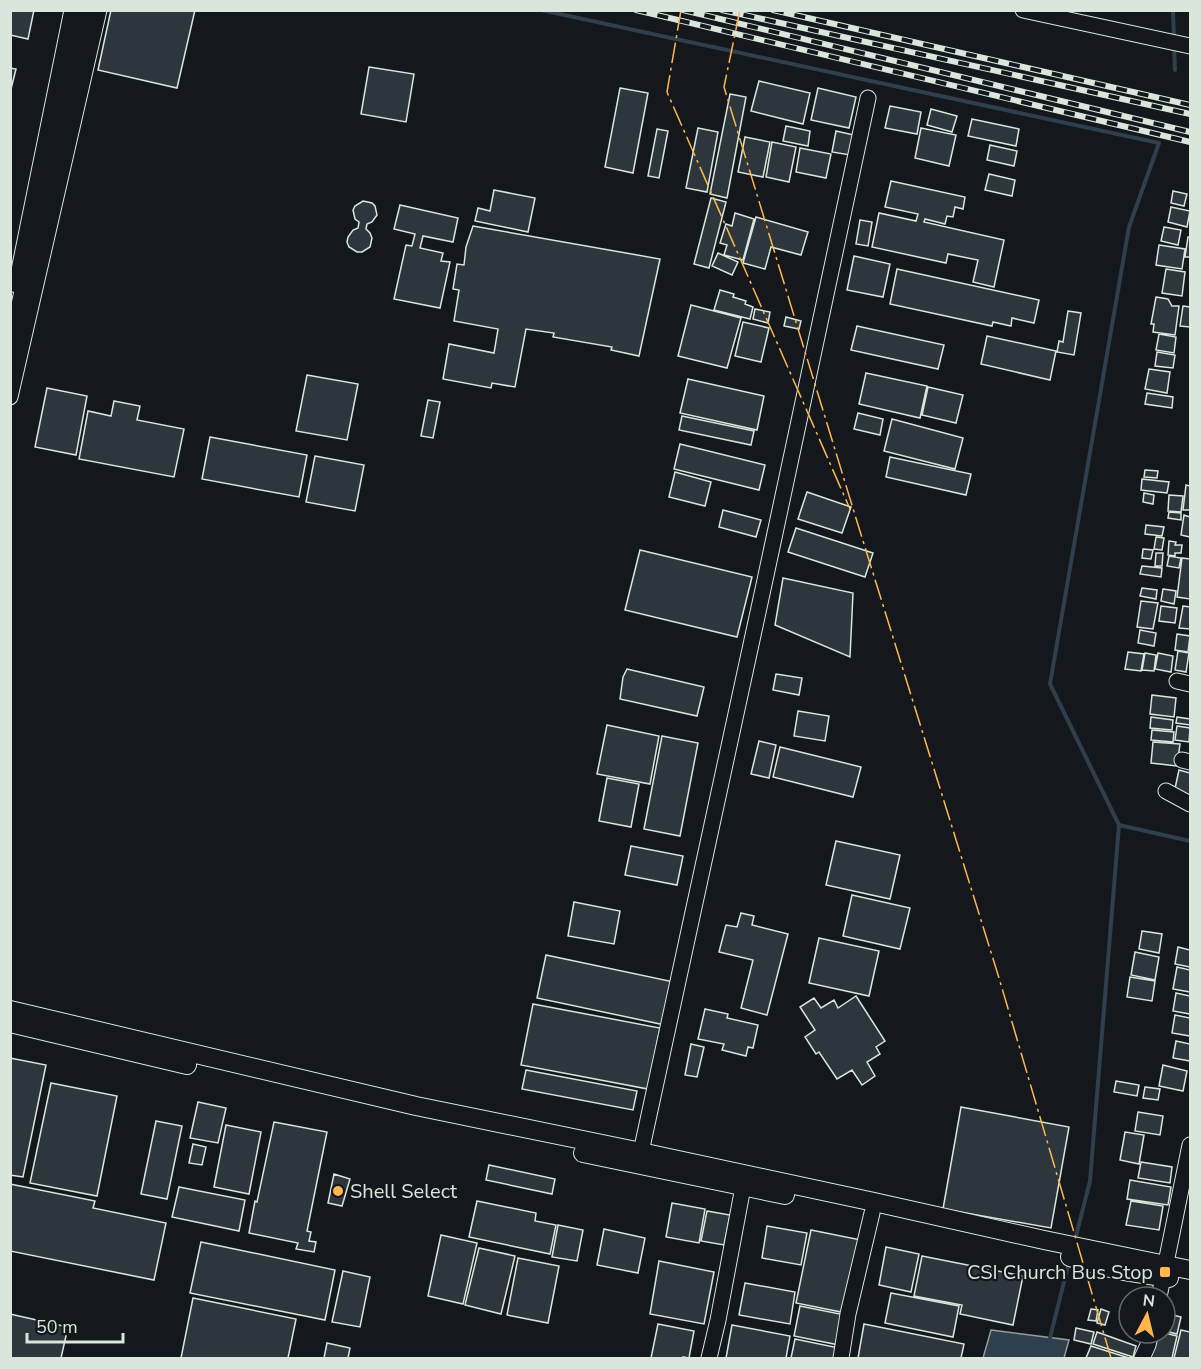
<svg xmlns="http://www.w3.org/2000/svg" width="1201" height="1369" font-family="'Nunito Sans',sans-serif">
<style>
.water{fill:#2f3f4d;stroke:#939e99;stroke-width:1.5}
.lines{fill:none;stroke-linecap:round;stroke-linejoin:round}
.stream{stroke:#2f3f4d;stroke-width:4}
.building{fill:#2c363c;stroke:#d8e6dc;stroke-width:1.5}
.minor-casing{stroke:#d8e6dc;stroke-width:17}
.major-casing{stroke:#d8e6dc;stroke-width:20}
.minor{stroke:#14181c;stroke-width:15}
.major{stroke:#14181c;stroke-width:18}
.rail-casing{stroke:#d8e6dc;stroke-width:6}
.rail{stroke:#14181c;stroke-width:4;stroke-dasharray:11;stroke-linecap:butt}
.power{stroke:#ffb74d;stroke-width:1.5;stroke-dasharray:21 4.5 3 4.5;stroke-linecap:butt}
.poi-dot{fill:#ffb74d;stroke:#14181c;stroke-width:2}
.labels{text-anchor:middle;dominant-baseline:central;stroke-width:4.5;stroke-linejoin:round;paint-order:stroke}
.poi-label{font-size:20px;fill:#d8e6dc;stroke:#14181c;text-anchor:start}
</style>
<rect width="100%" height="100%" fill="#14181c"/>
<path class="water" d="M991 1330 1069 1340 1064 1358H983Z"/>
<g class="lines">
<path class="stream" d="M541 10 1159 143 1129 227 1050 684 1119 825 1090 1181 1075 1240
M1173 10 1174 39
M1174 47 1175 70
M1119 825 1190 841
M1049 1342 1069 1262"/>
</g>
<path class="building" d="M10 10H34L28 39 10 35Z
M111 10H195L177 88 98 70Z
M369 67 414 74 406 122 361 114Z
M10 68 16 69 10 93Z
M759 81 810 93 803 124 751 111Z
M620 88 648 93 633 173 605 167Z
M818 88 856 97 849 128 811 120Z
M730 94 746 97 727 198 710 194Z
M890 106 921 112 917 134 885 128Z
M931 109 957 116 952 132 927 125Z
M972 119 1019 129 1016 146 968 136Z
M786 126 810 131 808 146 783 141Z
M698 128 718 132 707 192 686 188Z
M921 128 956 135 949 166 915 158Z
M657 129 668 131 659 178 648 176Z
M836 131 854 135 850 155 832 152Z
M745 137 770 142 763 177 738 172Z
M772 142 796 147 789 182 766 177Z
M990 145 1017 151 1014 166 987 160Z
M800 148 831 154 826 178 796 172Z
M989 174 1015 180 1012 196 985 190Z
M891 181 965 197 963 209 955 207 953 217 947 216 945 224 925 219 924 222 1004 240 994 287 973 282 978 260 948 254 946 263 872 247 879 213 916 221 918 214 885 207Z
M494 190 535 198 528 232 475 221 478 208 490 211Z
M1173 191 1187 194 1184 206 1171 203Z
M711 198 726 202 709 268 694 264Z
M363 201 372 203 375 206 377 215 372 222 367 224 366 229 370 233 372 238 370 247 362 252H357L349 247 347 242 348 237 353 230 358 228 359 222 355 219 353 210 355 206Z
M400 205 458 218 453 242 423 236 420 248 443 253 441 261 450 262 440 308 394 299 406 245 412 246 415 234 394 229Z
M1171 207 1190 211 1187 227 1168 222Z
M735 213 754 219 743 260 724 255 727 245 720 243 726 224 732 226Z
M756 217 808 232 801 255 771 247 765 269 743 263Z
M860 220 872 222 868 246 856 244Z
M473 226 660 259 639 356 611 350 612 347 553 337 554 333 526 329 515 387 492 383 491 388 443 379 449 344 494 353 498 329 454 321 459 290 453 289 457 264 464 265 466 247Z
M1164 227 1181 230 1178 245 1161 241Z
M1188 237H1190V257H1185Z
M1159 245 1185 249 1182 269 1156 265Z
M718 253 738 262 732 275 712 266Z
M854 256 890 264 883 297 847 290Z
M897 269 1039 300 1034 323 1012 318 1011 326 993 322 992 326 890 304Z
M1166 269 1185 272 1182 296 1162 293Z
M720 290 734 294 733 297 746 301 745 304 753 307 750 319 714 310Z
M1156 297 1168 299 1172 306H1179L1175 335 1153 332 1154 324H1151Z
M691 305 741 318 727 368 678 356Z
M1183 306 1190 307V327L1180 326Z
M755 309 770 312 768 323 753 319Z
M1068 311 1081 313 1074 355 1057 352 1059 341 1063 342Z
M786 317 801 321 799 329 784 326Z
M743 322 769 328 761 362 735 356Z
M857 326 944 345 938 369 851 350Z
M1159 334 1176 337 1174 353 1156 350Z
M987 336 1056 351 1050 380 981 364Z
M1157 352 1175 355 1173 368 1155 366Z
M1149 369 1170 372 1167 393 1145 389Z
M866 373 927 386 920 418 859 404Z
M307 375 358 384 347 440 296 431Z
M688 379 764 396 757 430 680 413Z
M928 387 963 395 956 423 922 415Z
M47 388 87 396 76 455 35 447Z
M1147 393 1173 397 1172 408 1145 404Z
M428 400 440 402 433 438 421 436Z
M114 401 140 406 137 420 184 429 174 477 79 459 88 411 111 416Z
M858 413 883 419 880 435 854 429Z
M682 416 754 431 751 445 679 430Z
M892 419 963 438 955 469 884 451Z
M210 437 307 455 299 497 202 479Z
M680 444 765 465 759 490 674 469Z
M315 456 364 465 355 511 306 502Z
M890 457 971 474 966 495 886 477Z
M1145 470 1158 471 1157 478 1144 477Z
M675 472 711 482 705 506 669 497Z
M1142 479 1169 482 1167 493 1141 490Z
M1186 485 1190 486V510H1183Z
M807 492 851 507 842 533 798 519Z
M1144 493 1154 495 1153 504 1143 502Z
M1169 495 1183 496 1181 512 1168 511Z
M723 510 761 520 756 537 719 527Z
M1169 512 1181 513V520L1168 518Z
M1184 515 1190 517V537L1181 535Z
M1146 525 1164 527 1162 536 1145 534Z
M796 528 873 553 865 577 788 552Z
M1156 537 1164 538 1162 550 1154 549Z
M1169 541 1176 542 1175 545H1182L1181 553H1175V556L1168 555Z
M1143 549 1153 550 1151 559 1142 558Z
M640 550 752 577 737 637 625 610Z
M1156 553H1163L1162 566H1155Z
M1169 556 1181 558 1179 568 1167 566Z
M1182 558 1190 559V599L1177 597Z
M1142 566 1162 568 1161 577 1140 574Z
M783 578 853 593 850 657 775 625Z
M1142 588 1157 590 1156 599 1140 596Z
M1163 589 1176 591 1174 604 1161 601Z
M1141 601 1158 603 1153 629 1137 627Z
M1161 606 1177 608 1175 623 1159 621Z
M1183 606 1190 607V629L1179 628Z
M1140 630 1156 633 1154 646 1138 643Z
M1177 634 1190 636 1188 652 1175 650Z
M1178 651 1189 653 1186 672 1175 670Z
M1128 652 1144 654 1141 671 1125 669Z
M1145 653 1156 655 1154 671 1142 670Z
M1158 653 1173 656 1171 672 1155 669Z
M627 669 704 687 697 716 620 699 623 677Z
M776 674 802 678 799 695 773 690Z
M1152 695 1176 698 1174 717 1150 714Z
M798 711 829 716 825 741 794 736Z
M1151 717 1173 720 1172 730 1150 728Z
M1177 717 1190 719V725L1176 723Z
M607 725 659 736 650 784 597 774Z
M1177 726 1190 728 1189 742 1175 740Z
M1152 730 1174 732 1173 742 1151 740Z
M662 736 698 743 680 836 644 829Z
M759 741 776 745 769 778 751 774Z
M1153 742 1180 744 1177 766 1151 763Z
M780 747 861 767 853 797 773 777Z
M1179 770 1190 773V797L1174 793Z
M607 778 639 784 631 827 599 821Z
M836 841 900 855 890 899 826 885Z
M631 846 683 856 677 885 625 875Z
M852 895 910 908 900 949 843 936Z
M574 902 620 911 614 944 568 936Z
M741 913 754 916 752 925 788 934 767 1015 741 1008 753 960 719 952 726 925 737 927Z
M1142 931 1162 934 1159 953 1139 949Z
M819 938 879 951 869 996 809 983Z
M1178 947 1190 950V967L1175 964Z
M1135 952 1159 957 1155 980 1131 975Z
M546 955 674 982 665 1025 537 998Z
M1177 967 1190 970V992L1173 989Z
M1130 977 1155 981 1152 1001 1127 997Z
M1176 993 1190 996V1014L1173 1011Z
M856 996 885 1041 876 1047 880 1054 867 1062 875 1076 862 1085 852 1070 837 1079 819 1052 816 1054 805 1037 815 1030 800 1007 814 998 821 1008 834 1000 838 1008Z
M533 1004 660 1028 648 1089 521 1065Z
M705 1009 728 1014 727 1018 758 1025 753 1048 748 1047 746 1056 722 1050 724 1044 698 1039Z
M1175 1015 1190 1018V1036L1172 1033Z
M1176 1041 1190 1044V1061L1173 1058Z
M691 1044 704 1047 697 1077 685 1075Z
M10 1058 46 1065 23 1177 10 1175Z
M1163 1065 1187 1071 1183 1091 1159 1086Z
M526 1070 637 1091 633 1110 522 1089Z
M1116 1081 1139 1085 1137 1096 1114 1092Z
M51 1083 117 1096 97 1196 30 1183Z
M1145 1087 1160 1089 1158 1100 1143 1098Z
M198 1102 226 1108 218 1143 190 1138Z
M961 1107 1069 1127 1051 1228 943 1209Z
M1138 1112 1163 1116 1160 1135 1135 1131Z
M156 1121 182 1126 167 1199 141 1194Z
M274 1122 327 1132 307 1231 311 1232 309 1241 316 1242 314 1252 296 1249 298 1243 249 1233 255 1201 257 1202Z
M226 1125 261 1132 249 1194 214 1187Z
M1125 1132 1144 1135 1139 1164 1120 1160Z
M193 1144 206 1147 202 1165 189 1163Z
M1141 1162 1172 1167 1170 1183 1138 1178Z
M489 1165 555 1179 552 1194 486 1180Z
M334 1174 350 1179 342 1206 328 1203Z
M1130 1180 1171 1187 1168 1205 1127 1199Z
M10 1184 95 1201 93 1208 166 1223 154 1280 10 1251Z
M179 1187 245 1200 239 1231 172 1217Z
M477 1201 536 1213 535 1221 556 1225 550 1254 469 1237Z
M1131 1201 1163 1206 1159 1230 1126 1225Z
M672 1203 705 1209 699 1243 666 1237Z
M707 1211 730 1215 724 1245 701 1241Z
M558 1225 583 1230 577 1261 552 1257Z
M767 1226 807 1233 801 1265 762 1258Z
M604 1229 645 1238 638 1273 597 1265Z
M811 1230 861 1240 846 1313 796 1303Z
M441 1235 477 1243 463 1304 428 1296Z
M201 1242 335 1270 325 1320 190 1293Z
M886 1247 919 1254 911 1292 879 1285Z
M479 1248 515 1256 501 1314 465 1305Z
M922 1256 1023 1276 1013 1325 960 1314 962 1305 914 1296Z
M518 1258 559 1266 548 1323 507 1315Z
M659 1261 714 1272 704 1324 650 1314Z
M343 1271 370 1277 360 1327 332 1322Z
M745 1283 795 1292 790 1324 739 1315Z
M891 1293 959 1306 953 1337 885 1323Z
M193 1298 296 1319 288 1358H181Z
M800 1306 845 1315 839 1345 794 1336Z
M1091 1309 1098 1310 1096 1321 1088 1320Z
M1101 1309 1109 1312 1105 1325 1097 1323Z
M1165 1313 1181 1317 1177 1334 1165 1331Z
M10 1314 68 1327 61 1358H10Z
M658 1324 694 1331 689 1358 683 1357V1358H651Z
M864 1324 964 1344 961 1358H858Z
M732 1325 790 1336 786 1358H726Z
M1076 1328 1094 1332 1091 1344 1074 1340Z
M1181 1330 1190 1332V1358H1174Z
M1097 1332 1136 1346 1133 1357 1093 1344Z
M1154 1333H1165L1177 1336 1172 1358H1148Z
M795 1339 839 1348 837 1358H791Z
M327 1343 350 1348 348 1358H324Z
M1091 1346 1129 1358H1086Z"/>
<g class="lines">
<defs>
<path id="minor" d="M1023 10 1190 46
M16 285 72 10
M10 397 99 10
M1177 681 1190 684
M1182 760 1190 762
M1166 791 1190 804
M641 1152 765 580 868 98
M1159 1297 1190 1145
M709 1358 718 1320 743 1187
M841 1358 848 1314 872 1213
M1142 1358 1148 1345 1151 1333"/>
<path id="major" d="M10 353 85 10
M10 1010 416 1106 641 1152 874 1202 1044 1240 1190 1270
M10 1023 187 1065
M583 1153 785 1195
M1070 1257 1118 1270 1169 1278"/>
</defs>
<use href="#minor" class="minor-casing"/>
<use href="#major" class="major-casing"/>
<use href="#minor" class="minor"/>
<use href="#major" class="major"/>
<defs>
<path id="rail" d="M636 10 1190 142
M683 10 1190 132
M722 10 1190 114
M773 10 1190 105"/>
</defs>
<use href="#rail" class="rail-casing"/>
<use href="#rail" class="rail"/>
<path class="power" d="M681 10 667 92 850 509
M740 10 724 87 859 528 999 978 1111 1358"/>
</g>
<g class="poi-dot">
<circle cx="338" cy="1191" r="6"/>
<rect x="1159" y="1266" width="12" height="12" rx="3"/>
</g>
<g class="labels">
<g class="poi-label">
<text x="350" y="1191">Shell Select</text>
<text x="1153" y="1272" text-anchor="end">CSI Church Bus Stop</text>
</g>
</g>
<rect width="1201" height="1369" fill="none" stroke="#d8e6dc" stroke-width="24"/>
<g transform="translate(1147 1315) rotate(7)"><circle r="28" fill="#14181c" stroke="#626a69" stroke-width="1.5"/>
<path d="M0-4.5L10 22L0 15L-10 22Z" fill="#ffb74d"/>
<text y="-9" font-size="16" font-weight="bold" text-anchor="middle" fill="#d8e6dc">N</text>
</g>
<path d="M27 1333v9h96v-9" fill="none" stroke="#d8e6dc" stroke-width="3"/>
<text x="36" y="1333" font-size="18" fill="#d8e6dc" stroke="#14181c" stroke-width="4.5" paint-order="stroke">50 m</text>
</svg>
